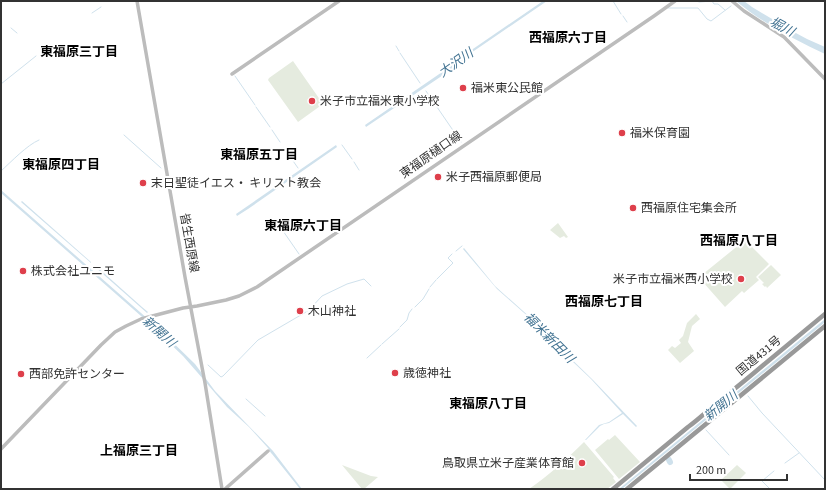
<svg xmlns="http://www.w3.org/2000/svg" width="826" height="490" font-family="'Source Sans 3','Noto Sans JP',sans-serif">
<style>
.green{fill:#e5ebdf}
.water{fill:#cfe1ec}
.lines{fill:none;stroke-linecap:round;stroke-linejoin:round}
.stream{stroke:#cfe1ec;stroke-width:1}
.river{stroke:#cfe1ec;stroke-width:6}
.secondary{stroke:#bcbcbc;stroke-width:3.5}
.highway{stroke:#999;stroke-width:4.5}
.poi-dot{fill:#de3f4b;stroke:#fff;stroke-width:1.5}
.labels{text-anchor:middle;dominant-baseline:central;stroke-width:4;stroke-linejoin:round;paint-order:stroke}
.poi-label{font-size:12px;fill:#323232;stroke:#fff;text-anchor:start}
.street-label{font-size:12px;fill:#323232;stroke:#fff}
.water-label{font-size:13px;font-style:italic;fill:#427392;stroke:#fff}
.neighbourhood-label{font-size:13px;font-weight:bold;fill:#000;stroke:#fff}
</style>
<rect width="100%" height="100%" fill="#fff"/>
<path class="green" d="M293 61 323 104 298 122 268 80 269 78Z
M558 223 568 237 566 238 564 236 560 238 550 230Z
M745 240 769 264 756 277 759 280 744 293 742 291 725 307 702 281 703 274Z
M771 265 781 275 767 288 766 286 765 287 762 284 764 283 758 277Z
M696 314 700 319 692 326 688 342 694 351 680 363 668 350 672 346 675 348 681 343 679 340 683 336 687 323Z
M615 435 640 462 619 479 595 450 608 439 609 440Z
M584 442 614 477 613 478 616 482 607 489H529C549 475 567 459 584 442Z
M342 465 371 476 378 477 364 489H362Z
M737 465 746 473 730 489 721 480Z"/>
<path class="water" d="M543 1H547L471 53 464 61 366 127 365 125 464 57 470 51Z
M736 1H744L752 7 794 32 807 39 825 47V54C795 40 761 22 736 1Z
M336 145 337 147 248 209 237 216 236 214Z
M1 190 157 327 195 364 215 391 273 451 302 489H300L272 454 271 453 268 448 249 427 227 407 197 372 183 356 141 316 1 193Z
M22 201 91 262V263L21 202Z
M464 248 495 286 532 319 556 344 593 380 637 426 636 427 623 414 609 423 604 424 600 426 586 440H585L599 425 609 422 622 413 591 379 554 344 532 320 497 289 463 249Z
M96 266 142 307 148 312 147 313 95 267Z
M825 319V321L824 323 622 489H619Z"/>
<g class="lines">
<path class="stream" d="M613 1 621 14
M699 2 712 1 714 4H718L725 10
M668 8H698L707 19 711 21 731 6
M92 13 101 7
M623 16 627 22
M11 28 17 33
M396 46 399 51
M400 53 420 83
M235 76 255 105
M1 84 36 56
M426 91 461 142
M256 107 270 127
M272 130 280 142
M124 135 161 168
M342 145 352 159
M284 148 298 168
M354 162 359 170
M1 171C11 162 27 145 39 140
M281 228 299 254
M456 251 462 246
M437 279 453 263 448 258 452 254
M430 287 436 280
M415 307 423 299 429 289
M308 311 322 296 347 284 364 279 371 286
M400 327 407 320 409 313 412 309
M169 332 173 335
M382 344 399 329
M367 358 381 345
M208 365 221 377 223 376 258 340 306 312
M748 396 762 413 825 480
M246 399 265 416
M706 430 729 455
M785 463 799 453
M770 489 762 481 774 471"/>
<path class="river" d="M669 460 670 462"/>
<path class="secondary" d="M137 1 185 277 205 383 222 489
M732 1 744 11 784 37 825 79
M232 74 339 1
M1 449 101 345 115 332 126 326 141 319 183 308 197 306 226 300 239 296 257 287 654 16 675 1
M225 489 268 451"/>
<path class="highway" d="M613 489 688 427C698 420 707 411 717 403 732 391 747 379 761 367L825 314
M627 489 825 326"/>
</g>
<g class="poi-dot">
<circle cx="463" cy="88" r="4"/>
<circle cx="312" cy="101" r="4"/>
<circle cx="622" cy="133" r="4"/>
<circle cx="438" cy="177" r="4"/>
<circle cx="143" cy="183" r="4"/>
<circle cx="633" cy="208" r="4"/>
<circle cx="23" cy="271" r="4"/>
<circle cx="741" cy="279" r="4"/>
<circle cx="300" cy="311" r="4"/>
<circle cx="395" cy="373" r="4"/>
<circle cx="21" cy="374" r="4"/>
<circle cx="582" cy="463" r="4"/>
</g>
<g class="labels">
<g class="poi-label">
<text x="471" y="88">福米東公民館</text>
<text x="320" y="101">米子市立福米東小学校</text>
<text x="630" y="133">福米保育園</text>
<text x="446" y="177">米子西福原郵便局</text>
<text x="151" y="183">末日聖徒イエス・ キリスト教会</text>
<text x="641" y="208">西福原住宅集会所</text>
<text x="31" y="271">株式会社ユニモ</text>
<text x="733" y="279" text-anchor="end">米子市立福米西小学校</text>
<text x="308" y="311">木山神社</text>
<text x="403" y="373">歳徳神社</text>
<text x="29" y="374">西部免許センター</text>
<text x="574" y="463" text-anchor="end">鳥取県立米子産業体育館</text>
</g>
<g class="street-label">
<text transform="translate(431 155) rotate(-35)">東福原樋口線</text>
<text transform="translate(189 243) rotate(80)">皆生西原線</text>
<text transform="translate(759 356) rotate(-40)">国道431号</text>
</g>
<g class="water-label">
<text transform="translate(782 27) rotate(28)">堀川</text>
<text transform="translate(456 63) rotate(-35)">大沢川</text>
<text transform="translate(159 332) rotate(42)">新開川</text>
<text transform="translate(549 338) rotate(45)">福米新田川</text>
<text transform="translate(721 406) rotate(-39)">新開川</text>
</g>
<g class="neighbourhood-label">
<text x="568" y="38">西福原六丁目</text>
<text x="79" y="52">東福原三丁目</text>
<text x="259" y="155">東福原五丁目</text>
<text x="61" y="165">東福原四丁目</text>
<text x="303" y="226">東福原六丁目</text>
<text x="739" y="241">西福原八丁目</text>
<text x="604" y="302">西福原七丁目</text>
<text x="488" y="404">東福原八丁目</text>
<text x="139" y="451">上福原三丁目</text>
</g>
</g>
<rect width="826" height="490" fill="none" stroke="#323232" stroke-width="4"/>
<path d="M690 474v6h97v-6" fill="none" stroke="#323232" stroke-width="2"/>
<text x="696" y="474" font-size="12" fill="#323232" stroke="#ffffff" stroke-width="3" paint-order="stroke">200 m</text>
</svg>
